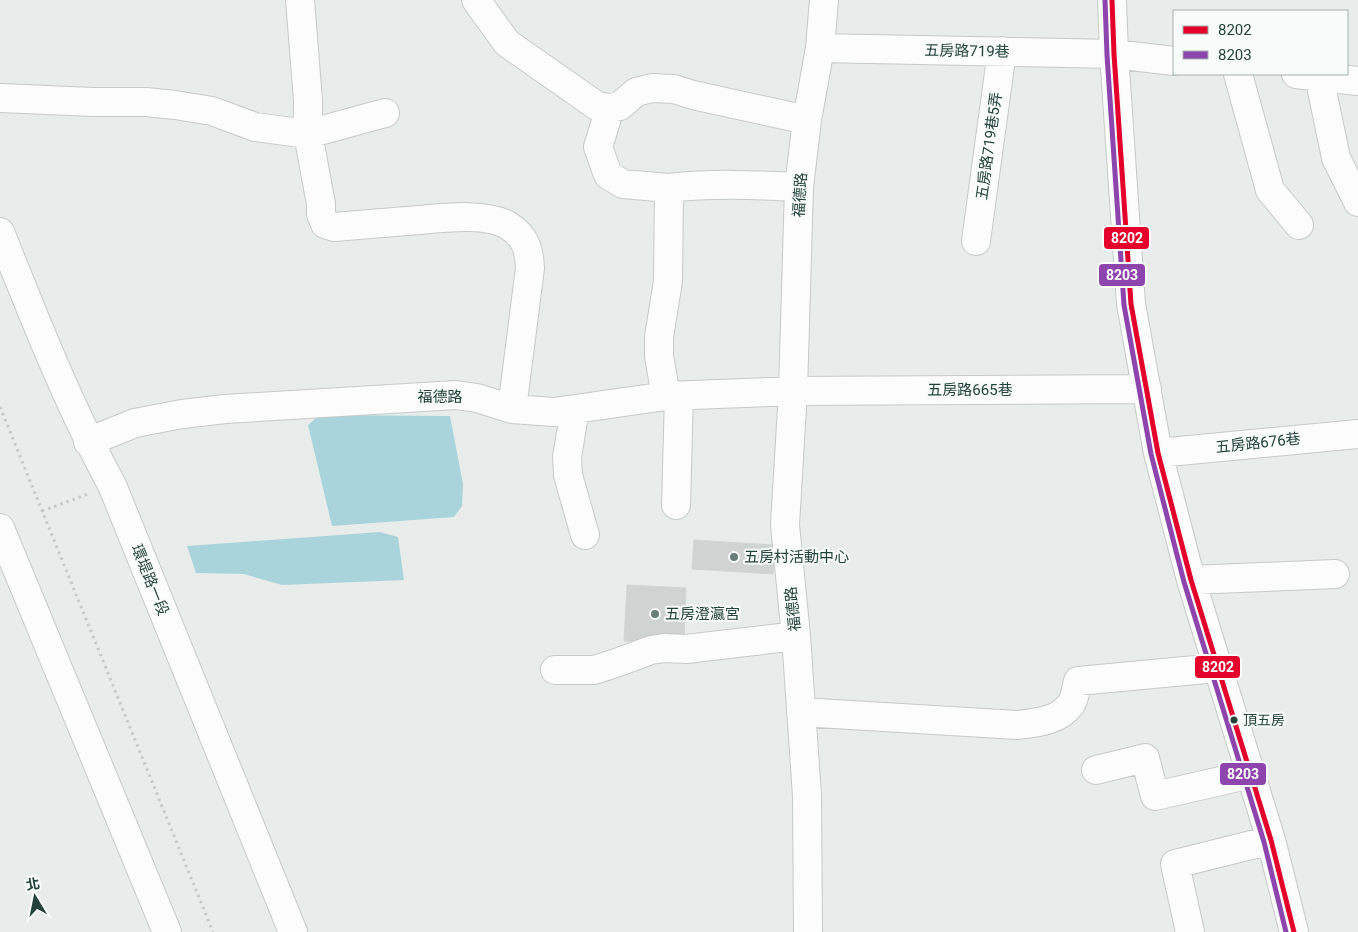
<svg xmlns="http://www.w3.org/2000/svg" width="1358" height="932" font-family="Roboto,'Noto Sans TC',sans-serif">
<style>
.water{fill:#a9d4db}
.building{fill:#cfd4d2;stroke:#d1d6d4}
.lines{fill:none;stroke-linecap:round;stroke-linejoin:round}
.minor-casing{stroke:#c5cac8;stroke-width:30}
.path{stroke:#c3ccca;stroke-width:3;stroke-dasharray:2.5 4;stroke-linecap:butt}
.minor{stroke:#fcfcfc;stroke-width:28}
.bus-1-casing{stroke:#f7fbf9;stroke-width:9}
.bus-2-casing{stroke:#f7fbf9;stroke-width:9}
.bus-1{stroke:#e4002b;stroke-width:5}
.bus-2{stroke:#8e44ad;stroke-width:5}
.poi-dot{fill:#697e78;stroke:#f7fbf9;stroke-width:2}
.bus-dot{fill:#24423a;stroke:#f7fbf9;stroke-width:2}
.labels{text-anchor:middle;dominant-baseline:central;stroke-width:4;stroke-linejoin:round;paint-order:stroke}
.bus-label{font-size:14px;fill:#24423a;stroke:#f7fbf9;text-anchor:start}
.street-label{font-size:15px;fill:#24423a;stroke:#f7fbf9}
.poi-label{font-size:15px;fill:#24423a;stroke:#f7fbf9;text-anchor:start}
.line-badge{stroke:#f7fbf9;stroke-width:2}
.badge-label{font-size:14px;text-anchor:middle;font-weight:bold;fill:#fff}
</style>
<rect width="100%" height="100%" fill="#e8edeb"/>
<path class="water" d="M320 415 450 416 463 484 462 506 454 517 332 526 308 425Z
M380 532 398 537 404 580 282 585 244 574 196 573 187 546Z"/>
<path class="building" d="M694 540 775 545 773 574 692 569Z
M627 585 686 588 684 643 624 641Z"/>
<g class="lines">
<defs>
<path id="minor" d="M300 0 308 100V134L321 204V214L325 224 334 227C359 225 383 223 407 221 435 219 485 211 509 226 526 237 529 250 530 268L512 409
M476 0 507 43 597 106 610 108 620 106 636 92 652 88 674 89 693 95 807 120
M1112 0 1114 54 1131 304 1158 453 1191 580 1271 840 1294 932
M820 48 1114 54 1174 61
M1238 74 1270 190 1299 225
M1296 74 1358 81
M1319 76 1336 158 1358 202
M0 98 93 102H146L175 105 212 111 255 127 308 134 385 113
M610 108 598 147 608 175 623 184 669 188
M0 232C34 317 68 404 112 485L293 932
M976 241 1002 51
M666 396 659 356V337L668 281 669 188C712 183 756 185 799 187
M575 409 567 457 568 475 585 535
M88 442 135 423 182 414 225 409 456 395 477 398 512 409 554 412 666 396 793 391 1147 389
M1158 453 1358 434
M676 505 679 396
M0 528 167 932
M1191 580 1335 574
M555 670H594L616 663 651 650 664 648 686 649 796 636
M801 712 1017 725C1036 723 1059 721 1071 704 1075 698 1076 688 1078 681L1217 668
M1096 770 1145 758 1155 796 1251 774
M808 932 807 796 796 636 785 525 793 391 799 187 807 120 820 48 824 0
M1190 932 1175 864 1271 840"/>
</defs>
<use href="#minor" class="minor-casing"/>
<path class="path" d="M0 407 213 932
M42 511 88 494"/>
<use href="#minor" class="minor"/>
<defs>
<path id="bus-1" d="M1112 0 1114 54 1131 304 1158 453 1191 580 1271 840 1294 932"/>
<path id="bus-2" d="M1105 0 1107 55 1124 305 1151 454 1184 582 1264 842 1286 932"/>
</defs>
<use href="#bus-1" class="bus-1-casing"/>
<use href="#bus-2" class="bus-2-casing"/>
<use href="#bus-1" class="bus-1"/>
<use href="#bus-2" class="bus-2"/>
</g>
<g class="poi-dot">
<circle cx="734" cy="557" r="5"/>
<circle cx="655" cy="614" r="5"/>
</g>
<circle class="bus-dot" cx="1234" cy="720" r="4.5"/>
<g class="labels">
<g class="bus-label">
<text x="1243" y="720">頂五房</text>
</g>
<g class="street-label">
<text transform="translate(967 51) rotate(1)">五房路719巷</text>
<text transform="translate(989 146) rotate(-82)">五房路719巷5弄</text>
<text transform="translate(800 195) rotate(-86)">福德路</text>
<text x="970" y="390">五房路665巷</text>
<text x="440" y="397">福德路</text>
<text transform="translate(1258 443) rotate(-6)">五房路676巷</text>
<text transform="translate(150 580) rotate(68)">環堤路一段</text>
<text transform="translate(793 609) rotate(-96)">福德路</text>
</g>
<g class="poi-label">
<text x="744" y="557">五房村活動中心</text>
<text x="665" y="614">五房澄瀛宮</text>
</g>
</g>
<g class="line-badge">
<rect x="1103" y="226" width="47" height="24" rx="5" fill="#e4002b"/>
<rect x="1098" y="263" width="48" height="24" rx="5" fill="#8e44ad"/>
<rect x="1194" y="655" width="47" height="24" rx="5" fill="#e4002b"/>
<rect x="1219" y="762" width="48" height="24" rx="5" fill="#8e44ad"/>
</g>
<g class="badge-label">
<text x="1127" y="243">8202</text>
<text x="1122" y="280">8203</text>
<text x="1218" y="672">8202</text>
<text x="1243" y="779">8203</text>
</g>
<rect x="1173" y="10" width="175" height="65" fill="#f7fbf9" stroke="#a3b1ad"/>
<rect x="1183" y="26" width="25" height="8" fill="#e4002b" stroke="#a3b1ad"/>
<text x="1218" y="35" font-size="15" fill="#24423a">8202</text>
<rect x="1183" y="51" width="25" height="8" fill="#8e44ad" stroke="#a3b1ad"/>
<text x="1218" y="60" font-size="15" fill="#24423a">8203</text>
<g transform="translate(35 897) rotate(350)" stroke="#f7fbf9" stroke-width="4" paint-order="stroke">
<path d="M0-4L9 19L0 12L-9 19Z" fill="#24423a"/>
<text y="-8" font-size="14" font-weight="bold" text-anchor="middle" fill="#24423a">北</text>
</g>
</svg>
